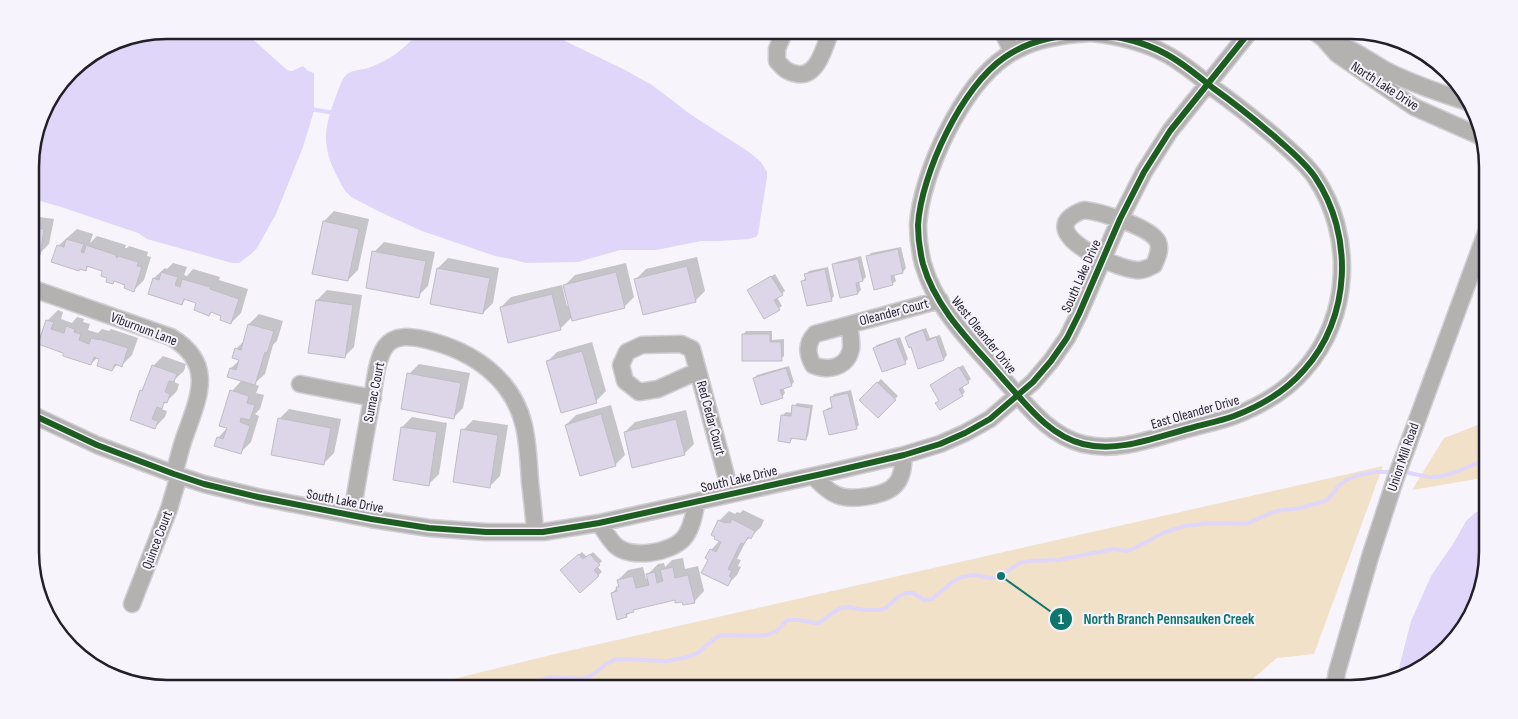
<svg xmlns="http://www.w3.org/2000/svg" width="1518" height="719" font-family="'Sofia Sans Condensed',sans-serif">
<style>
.green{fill:#f0e1c8}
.water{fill:#e0d6f9}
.shadow{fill:#0003}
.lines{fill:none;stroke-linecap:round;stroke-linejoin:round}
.stream{stroke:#e0d6f9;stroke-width:4}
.building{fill:#dcd6e8;stroke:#bfbdc4}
.minor-casing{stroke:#d1cfd4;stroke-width:19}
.minor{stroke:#b3b2b1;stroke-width:16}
.cycleway-casing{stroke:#f6f3fd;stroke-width:9}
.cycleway{stroke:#1b5e20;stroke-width:6}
.labels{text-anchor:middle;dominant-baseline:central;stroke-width:4;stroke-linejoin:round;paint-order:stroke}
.street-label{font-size:14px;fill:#221f28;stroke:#f6f3fd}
.rim{fill:none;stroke:#221f28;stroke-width:2.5}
.leader{fill:none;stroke:#0f766e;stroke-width:2}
.callout-dot{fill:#0f766e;stroke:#f6f3fd;stroke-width:2}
.mark-label{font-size:15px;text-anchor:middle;font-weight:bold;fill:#fff}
.callout-label{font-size:15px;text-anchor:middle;font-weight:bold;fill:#0f766e;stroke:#f6f3fd;stroke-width:4;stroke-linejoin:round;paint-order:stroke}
</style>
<rect width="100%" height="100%" fill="#f7f5fb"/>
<path class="green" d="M1488 421V477L1412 490 1444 438Z
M1383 466 1314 654 1277 658 1241 689H413L555 654Z
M105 671 188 689H167L114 678Z"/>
<path class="water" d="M167 30H245L257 43 287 70 292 71 303 66 308 71 314 73V111L303 147 276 214 257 248 251 254 239 263H232L147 239 138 233 61 207 30 198V158L44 106 76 64 115 40Z
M420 30H536L563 40 625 70 652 85 690 114 749 152 761 162 767 172V177L758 234 756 237 749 239 720 241H701L656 250H620L578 262 526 263 511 259 495 256 422 231 380 212 353 198C345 193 341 184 337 176 321 145 324 128 336 96 339 89 341 80 346 75 351 70 361 70 368 68 388 61 407 48 420 30Z
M1488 508V552L1477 605 1427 666 1397 676 1411 621 1431 576 1453 544 1466 521 1476 512 1483 511Z"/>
<path class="shadow" d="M334 211 369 219 358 270 348 280 324 221Z
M32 216 54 219 49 244 39 254 31 249 30 217Z
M77 229 93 234 90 243 97 236 126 245 125 248H127L129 246 148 252 147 256 151 257 144 280 134 290 127 284 115 280 113 282 104 270 89 266 85 270 58 246Z
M384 242 435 252 428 286 418 296 374 252Z
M901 247 906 268 903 272 894 274 896 281 892 284 868 257 871 253Z
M861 256 866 277 863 280 859 281 861 290 858 293 834 265 837 262Z
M697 257 705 291 695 301 636 279 646 269Z
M448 258 499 268 493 303 483 313 438 268Z
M173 263 187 267 184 275 187 276 193 269 220 277 219 280 248 289 241 313 231 323 223 315 212 312 209 315 198 302 187 298 182 303 150 293 154 278 165 268 167 269Z
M626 263 634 297 624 307 572 317 560 329 501 307 511 297 562 285 567 306 570 305 565 285 575 275Z
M828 267 834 296 831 300 803 281 806 277V274L809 271Z
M775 274 785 291 777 297 782 306 765 317 749 290Z
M327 290 362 295 354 347 344 357 309 352 317 300Z
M58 310 63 312 61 319 72 323 77 317 84 319 83 322 90 324 88 330 98 333 102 329 109 331 111 329 138 338 132 355 122 365 118 364 112 370 101 358 98 357 91 364 65 352 40 344 48 320Z
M259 314 283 321 277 341 273 345 265 374 254 384 259 386 256 393 264 395 260 409 255 414 259 416 251 442 241 452 218 438 228 427 232 391 242 380 231 368 241 359 236 349 245 340 249 324Z
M926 328 930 338 940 335 947 355 944 359 919 367 911 346 906 337 909 334Z
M746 331H772V340L784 339V356L781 359 743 335Z
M900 337 908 359 905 362 874 348 877 345Z
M592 342 606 391 596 401 547 362 557 352Z
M163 356 186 364 184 371 175 379 174 382 179 384 177 391 162 406 161 409 167 411 165 417 155 427 141 391 145 386 153 366Z
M419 364 470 373 463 408 453 418 409 374Z
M963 365 971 379 962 386 965 392 962 395 940 400 931 385Z
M789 366 794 382 791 385 783 387 785 393 782 397 754 378 757 375Z
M881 379 898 396 878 416 861 400Z
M851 390 859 425 856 428 825 411 828 408 833 407 831 398 834 394Z
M797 403 813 405 808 436 805 439 793 437 790 442 783 415 786 412 792 413 794 406Z
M611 405 625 455 615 465 566 425 576 415Z
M289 409 341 419 334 453 324 463 279 419Z
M686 410 694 444 684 454 625 432 635 422Z
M412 417 447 423 439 474 429 484 402 427Z
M473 420 508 425 500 476 490 486 463 430Z
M743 510 764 520 761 527 746 541 737 559 741 560 738 566 741 567 737 575 727 585 709 559 711 550 720 540 719 521 729 511 735 514 737 512 740 513Z
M582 552 587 557 593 552 602 561 597 566 602 572 580 591 564 567Z
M683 558 685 569 698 566 704 591 694 602 676 599 636 608 626 616 612 593 620 585 618 580 628 570 643 567 646 579 649 578 648 574 658 564 664 563 665 567 672 560Z"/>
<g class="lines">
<path class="stream" d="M310 109 335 113
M1401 472C1412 472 1422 477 1432 477 1452 477 1469 465 1488 459
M526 689 547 678 555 677 581 679 591 676 606 664 616 659 666 661 684 658 698 653 714 639 722 635 754 636 767 635 777 631 786 621 789 620H799L815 623H819L840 608 849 607 863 610H880L886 608 899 596 907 593H913L924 600 932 599 951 583 961 577 974 575 990 578 998 577 1020 563 1030 561 1058 560 1114 549 1126 551 1133 549 1165 532 1185 526 1211 523 1246 524 1276 511 1301 508 1327 500 1333 494 1337 487 1346 480 1359 475 1375 472H1394"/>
</g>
<path class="building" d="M323 221 359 229 348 281 312 274Z
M30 227 44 229 40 255 31 253Z
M66 239 84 244 81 252 84 253 86 245 116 255V257L117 258 118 256 138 262 137 266 142 267 134 292 124 288 125 285 114 281 113 284 106 282 107 278 101 276 102 271 87 266 86 271 80 269 79 271 51 262 57 245 64 247Z
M898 249 903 273 891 276 893 285 874 290 866 256Z
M372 251 426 261 419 298 366 288Z
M858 259 863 281 856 283 858 294 840 298 832 264Z
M687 266 696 302 643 315 634 279Z
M437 268 490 278 483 314 430 304Z
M825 269 832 301 807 306 801 281 806 280 804 274Z
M161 272 178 277 175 285 180 287 182 279 210 287V289L239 299 231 324 220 320 221 316 211 312 209 316 194 310 196 303 184 299 182 305 148 294 153 278 159 280Z
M616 272 625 308 572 321 563 285Z
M771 276 783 295 774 300 780 310 764 319 747 290Z
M552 294 561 330 508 343 500 307Z
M316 300 353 305 345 358 308 353Z
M46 320 54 322 51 329 64 333 66 326 75 329 74 332 81 334 79 340 89 344 91 338 99 340V339L128 348 122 367 115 364 112 371 97 366 99 359 94 357 91 365 63 356V353L38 344Z
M248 324 274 331 267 353 265 352 255 385 227 377 230 368 236 370 239 360 232 358 235 348 241 350Z
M923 330 927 341 936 337 944 360 918 369 911 347 909 348 905 337Z
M742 334H770V342H781L782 361H742Z
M896 339 906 364 882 372 873 348Z
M582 351 597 403 561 413 546 361Z
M152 365 177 374 174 382 169 381 165 392 170 394 167 403 164 402 162 409 157 407 152 419 158 421 155 429 130 420 140 390 142 391Z
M959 367 969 383 959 389 963 396 940 410 935 403 939 401 930 385Z
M786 368 792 386 780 390 783 398 761 405 753 378Z
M407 373 461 383 454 419 401 409Z
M877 382 896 400 878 418 859 400Z
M230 390 249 396 247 403 255 405 250 420 241 418 240 422 250 426 241 454 214 446 217 437 223 439 227 428 219 426Z
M848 393 857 429 829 435 823 411 832 408 830 397Z
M792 405 811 408 806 440 791 438 790 443 778 441 781 415 791 416Z
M601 414 616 466 580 476 565 425Z
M278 418 331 428 324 465 271 455Z
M676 419 685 455 632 468 624 432Z
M401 427 437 432 429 486 393 480Z
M461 429 498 435 490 488 453 482Z
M732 519 755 531 751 539 748 537 744 544 741 543 728 569 732 571 729 576 732 578 728 586 701 573 708 560 705 558 710 549 716 552 721 542 714 539 715 537 711 535 718 520 725 523 726 522 730 523Z
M579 554 583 559 590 554 600 565 594 570 599 576 580 593 560 570Z
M673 567 675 578 688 575 695 603 683 605 682 602 675 603V600L633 610 634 612 626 614 627 617 617 620 611 593 617 591 616 587H619L617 580 633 576 636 588 649 585 646 574 655 572 657 583 663 581 660 570Z"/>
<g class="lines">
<defs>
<path id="minor" d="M785 30 777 49V61C784 69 787 72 797 74 818 78 825 45 831 30
M1002 30 1012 52
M1312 30 1323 38 1337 54 1414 107 1482 137
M1091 33C1118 36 1142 41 1166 54 1183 63 1198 76 1213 88 1234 103 1254 119 1274 136 1288 149 1304 161 1315 177 1354 235 1351 318 1304 370 1286 391 1260 406 1234 416 1220 421 1205 424 1191 428 1156 437 1119 453 1083 444 1049 436 1026 404 1004 380 974 345 936 310 923 264 920 252 918 238 918 225 921 174 962 86 1005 57 1031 39 1061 35 1091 33Z
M1332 41C1352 48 1369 61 1387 71 1413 84 1440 93 1467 102
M1084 210C1101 212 1151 227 1158 242 1161 250 1157 258 1154 265 1148 268 1143 271 1136 270 1114 268 1028 230 1084 210Z
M31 288 171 337C214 363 200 394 186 433 181 446 178 460 174 474
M849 325C850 332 852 341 851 349 847 367 829 372 813 365 807 354 806 344 815 334L940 300
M681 344 692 349 698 371 658 389 639 392 625 381 621 365 627 352 642 345Z
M698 371 731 494
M300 384 373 398
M31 414 97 445 174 474 204 484 258 497 371 519 429 528 486 532H543L599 523 831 472 904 455 940 444 965 433 990 419 1033 382 1051 361 1067 338 1079 314 1120 219 1144 172 1170 131 1251 30
M813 476C820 483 827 491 837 495 851 501 887 496 896 484 903 476 903 465 904 455
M352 515C358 476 365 437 372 399 375 383 376 361 385 347 395 333 412 337 427 340 472 351 513 378 524 426 528 444 529 463 530 482 532 499 534 515 535 532
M599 523C604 530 609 539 615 545 630 560 671 553 684 538 692 529 694 513 697 502
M132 604 169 509 179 475
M1334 689 1337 672 1370 557 1395 480 1487 230"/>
</defs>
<use href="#minor" class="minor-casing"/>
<use href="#minor" class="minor"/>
<defs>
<path id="cycleway" d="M1091 33C1118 36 1142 41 1166 54 1183 63 1198 76 1213 88 1234 103 1254 119 1274 136 1288 149 1304 161 1315 177 1354 235 1351 318 1304 370 1286 391 1260 406 1234 416 1220 421 1205 424 1191 428 1156 437 1119 453 1083 444 1049 436 1026 404 1004 380 974 345 936 310 923 264 920 252 918 238 918 225 921 174 962 86 1005 57 1031 39 1061 35 1091 33Z
M31 414 97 445 174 474 204 484 258 497 371 519 429 528 486 532H543L599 523 831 472 904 455 940 444 965 433 990 419 1033 382 1051 361 1067 338 1079 314 1120 219 1144 172 1170 131 1251 30"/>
</defs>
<use href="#cycleway" class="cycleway-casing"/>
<use href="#cycleway" class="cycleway"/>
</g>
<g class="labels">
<g class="street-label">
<text transform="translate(1385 86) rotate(33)">North Lake Drive</text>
<text transform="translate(1081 276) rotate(-66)">South Lake Drive</text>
<text transform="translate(894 312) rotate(-15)">Oleander Court</text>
<text transform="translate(144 329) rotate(21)">Viburnum Lane</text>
<text transform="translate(984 335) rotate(51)">West Oleander Drive</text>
<text transform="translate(374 392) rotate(-79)">Sumac Court</text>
<text transform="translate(1195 412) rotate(-16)">East Oleander Drive</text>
<text transform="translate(711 418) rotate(75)">Red Cedar Court</text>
<text transform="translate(1403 457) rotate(-71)">Union Mill Road</text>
<text transform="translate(739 479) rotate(-13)">South Lake Drive</text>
<text transform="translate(345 501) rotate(11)">South Lake Drive</text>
<text transform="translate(157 540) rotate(-69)">Quince Court</text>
</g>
</g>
<path d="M0 0H1518V719H0ZM167 39H1351A128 128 0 0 1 1479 167V552A128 128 0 0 1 1351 680H167A128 128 0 0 1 39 552V167A128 128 0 0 1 167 39Z" fill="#f6f3fd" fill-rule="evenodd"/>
<path class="rim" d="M167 39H1351A128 128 0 0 1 1479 167V552A128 128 0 0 1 1351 680H167A128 128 0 0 1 39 552V167A128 128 0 0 1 167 39Z"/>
<path class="leader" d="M1001 576L1061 619"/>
<g class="callout-dot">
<circle cx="1001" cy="576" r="5"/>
<circle cx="1061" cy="619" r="12"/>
</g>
<g class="mark-label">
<text x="1061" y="624">1</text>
</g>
<g class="callout-label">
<text x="1169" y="624">North Branch Pennsauken Creek</text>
</g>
</svg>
